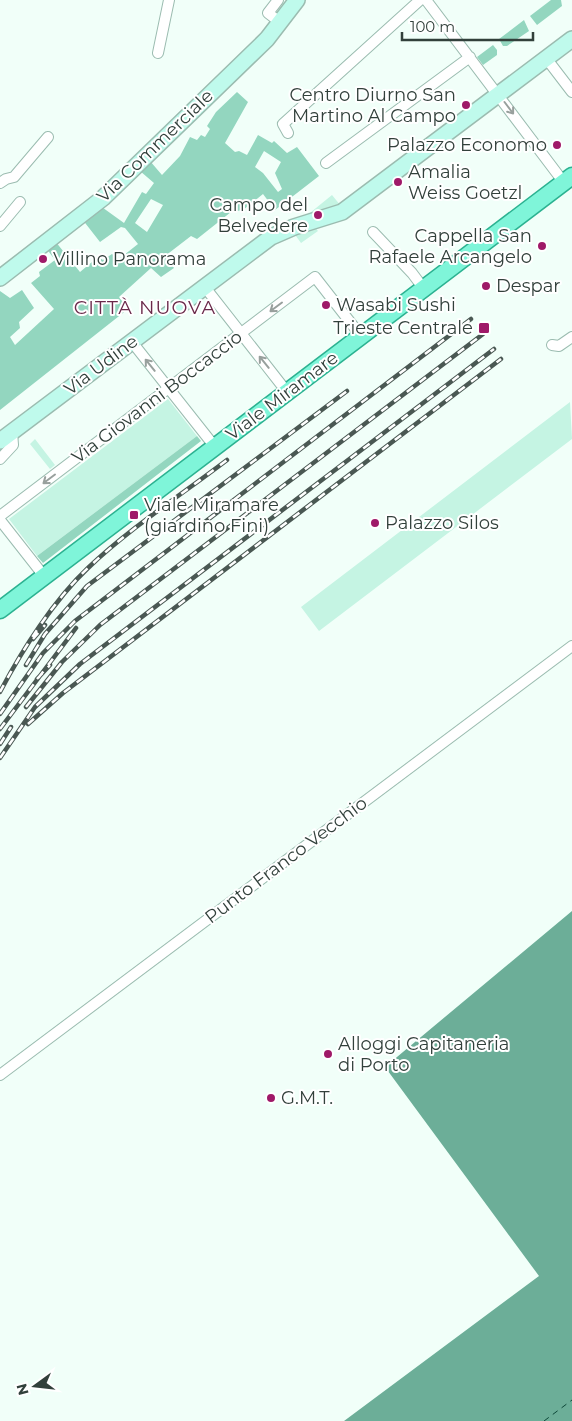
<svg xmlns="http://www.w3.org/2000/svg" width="572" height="1421" font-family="Montserrat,sans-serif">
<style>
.green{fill:#c5f4e3}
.forest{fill:#93d6bf;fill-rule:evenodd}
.water{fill:#6cae98}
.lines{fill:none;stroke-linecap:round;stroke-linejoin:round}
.ferry{stroke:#0d4738;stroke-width:1;stroke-dasharray:6 5;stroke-linecap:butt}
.street-casing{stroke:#9bbcb0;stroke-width:12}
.secondary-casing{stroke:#9bbcb0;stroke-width:18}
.primary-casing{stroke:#2cb291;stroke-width:19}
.street{stroke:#fff;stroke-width:10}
.secondary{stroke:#bffaec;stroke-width:15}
.primary{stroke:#7ff5d9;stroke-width:16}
.rail-casing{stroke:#4a5853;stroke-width:4.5}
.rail{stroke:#fff;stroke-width:2.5;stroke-dasharray:8;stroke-linecap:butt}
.oneway{stroke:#98a09d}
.poi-dot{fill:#9f1968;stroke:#fff;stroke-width:2}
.labels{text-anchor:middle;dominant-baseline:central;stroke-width:4;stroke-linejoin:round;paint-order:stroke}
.poi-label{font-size:18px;fill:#32403b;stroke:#fff;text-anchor:start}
.street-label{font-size:18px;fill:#32403b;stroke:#fff}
.neighbourhood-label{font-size:19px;letter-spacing:1px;fill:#6a294a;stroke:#fff}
</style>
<rect width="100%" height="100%" fill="#f1fff9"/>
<path class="green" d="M332 195 341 206 300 221Z
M313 225 318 231 301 243 293 232Z
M168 399 197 436 37 556 9 519Z
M570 402 572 439 319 631 301 607Z
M35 439 55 465 50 469 30 444Z"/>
<path class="forest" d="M551 0H561L562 6 537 25 530 16Z
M524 20 529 31 507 46H503L499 39Z
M493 45 497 50V55L483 65 477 57Z
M237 92 248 102 225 143 235 152 239 151 247 155 258 135 272 143 274 141 287 153 297 147 319 176 275 210 263 194 243 210 231 212 197 239 191 236 165 256 174 268 161 277 151 268 119 297 128 309 0 410V291L10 298 22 290 34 308 19 322 20 328 10 337 15 345 54 309 31 283 40 276 39 272 55 260 46 248 55 241 80 272 98 257 103 260 112 254 119 259 138 244 125 228 121 227 100 242 82 219 99 205 124 223 142 192 146 194 154 183 140 171 150 161 162 175 180 156 190 137 197 140 201 135 205 137 210 129 207 126 216 112ZM264 151 281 162 275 173 282 189 278 192 263 173 255 167ZM151 199 163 205 147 232 135 223Z
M197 436 201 441 43 563 37 556Z"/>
<path class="water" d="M572 911V1421H344L539 1276 385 1067Z"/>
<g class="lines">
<path class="ferry" d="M544 1421 572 1400"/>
<defs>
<path id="street" d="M278 0 268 13 281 23
M426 0 565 184
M158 53 169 0
M546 58 572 92
M288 133 283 124 420 0
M326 163 470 57
M0 183 6 179 14 177 48 137
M0 226 20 202
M373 232 412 273 424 289
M204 286 287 392
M132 342 215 447
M552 345 559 346 572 337
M0 459 13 445 12 432
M0 516 315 277 361 336
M0 520 44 576
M0 1075 572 646"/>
<path id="secondary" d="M0 278 103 198 267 39 297 0
M0 441 271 237 294 227 342 212 572 39"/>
<path id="primary" d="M0 610 572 176"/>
</defs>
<use href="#street" class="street-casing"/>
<use href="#secondary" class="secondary-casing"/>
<use href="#primary" class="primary-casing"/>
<use href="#street" class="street"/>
<use href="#secondary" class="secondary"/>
<use href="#primary" class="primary"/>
<defs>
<path id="rail" d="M33 639 45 625
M26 665 45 634 87 586 347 391
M37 679 50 665
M0 692C22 650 54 600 88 568 130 528 181 495 227 460
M26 707 62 662 100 625 483 334
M0 714 43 653 75 621 471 319
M28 724 63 693 501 359
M0 729 76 628
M0 744 11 727
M0 758 35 707 80 664 494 349"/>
</defs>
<use href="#rail" class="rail-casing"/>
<use href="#rail" class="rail"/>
</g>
<defs><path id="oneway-shaft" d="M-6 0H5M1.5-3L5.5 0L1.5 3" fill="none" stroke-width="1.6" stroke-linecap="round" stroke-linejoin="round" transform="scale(1.25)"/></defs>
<g class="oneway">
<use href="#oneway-shaft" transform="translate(509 108) rotate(53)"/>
<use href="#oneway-shaft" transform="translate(276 307) rotate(143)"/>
<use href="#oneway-shaft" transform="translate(264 362) rotate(-129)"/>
<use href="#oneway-shaft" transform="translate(150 365) rotate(-129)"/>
<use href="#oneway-shaft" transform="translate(49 479) rotate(143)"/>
</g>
<g class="poi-dot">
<circle cx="466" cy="105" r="5"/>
<circle cx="557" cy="145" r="5"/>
<circle cx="398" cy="182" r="5"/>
<circle cx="318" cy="215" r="5"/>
<circle cx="542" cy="246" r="5"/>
<circle cx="43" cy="259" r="5"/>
<circle cx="486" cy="286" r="5"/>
<circle cx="326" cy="305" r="5"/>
<rect x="478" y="322" width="12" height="12" rx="2.5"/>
<rect x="129" y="510" width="10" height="10" rx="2.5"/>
<circle cx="375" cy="523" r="5"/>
<circle cx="328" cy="1054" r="5"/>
<circle cx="271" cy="1098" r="5"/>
</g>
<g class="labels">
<g class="poi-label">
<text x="456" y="95" text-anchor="end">Centro Diurno San<tspan x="456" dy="21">Martino Al Campo</tspan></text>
<text x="547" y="145" text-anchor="end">Palazzo Economo</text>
<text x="408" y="172">Amalia<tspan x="408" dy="21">Weiss Goetzl</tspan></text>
<text x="308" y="205" text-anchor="end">Campo del<tspan x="308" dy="21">Belvedere</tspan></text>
<text x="532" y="236" text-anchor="end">Cappella San<tspan x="532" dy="21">Rafaele Arcangelo</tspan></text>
<text x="53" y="259">Villino Panorama</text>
<text x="496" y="286">Despar</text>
<text x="336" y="305">Wasabi Sushi</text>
<text x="473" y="328" text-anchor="end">Trieste Centrale</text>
<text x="144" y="505">Viale Miramare<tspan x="144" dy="21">(giardino Fini)</tspan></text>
<text x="385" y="523">Palazzo Silos</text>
<text x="338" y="1044">Alloggi Capitaneria<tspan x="338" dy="21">di Porto</tspan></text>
<text x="281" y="1098">G.M.T.</text>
</g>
<g class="street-label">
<text transform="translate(155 146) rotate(-44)">Via Commerciale</text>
<text transform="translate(101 365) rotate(-37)">Via Udine</text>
<text transform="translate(282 396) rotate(-37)">Viale Miramare</text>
<text transform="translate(157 397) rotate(-37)">Via Giovanni Boccaccio</text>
<text transform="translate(286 860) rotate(-37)">Punto Franco Vecchio</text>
</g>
<g class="neighbourhood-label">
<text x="145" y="307">CITTÀ NUOVA</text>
</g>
</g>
<g transform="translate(35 1386) rotate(255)" stroke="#ffffff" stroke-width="4" paint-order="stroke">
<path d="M0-4L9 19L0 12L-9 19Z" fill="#32403b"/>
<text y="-8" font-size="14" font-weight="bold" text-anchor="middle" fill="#32403b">N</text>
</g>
<path d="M402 32v8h131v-8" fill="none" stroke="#32403b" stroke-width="2.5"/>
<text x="410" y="32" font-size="15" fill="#32403b" stroke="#ffffff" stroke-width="4" paint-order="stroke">100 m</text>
</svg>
